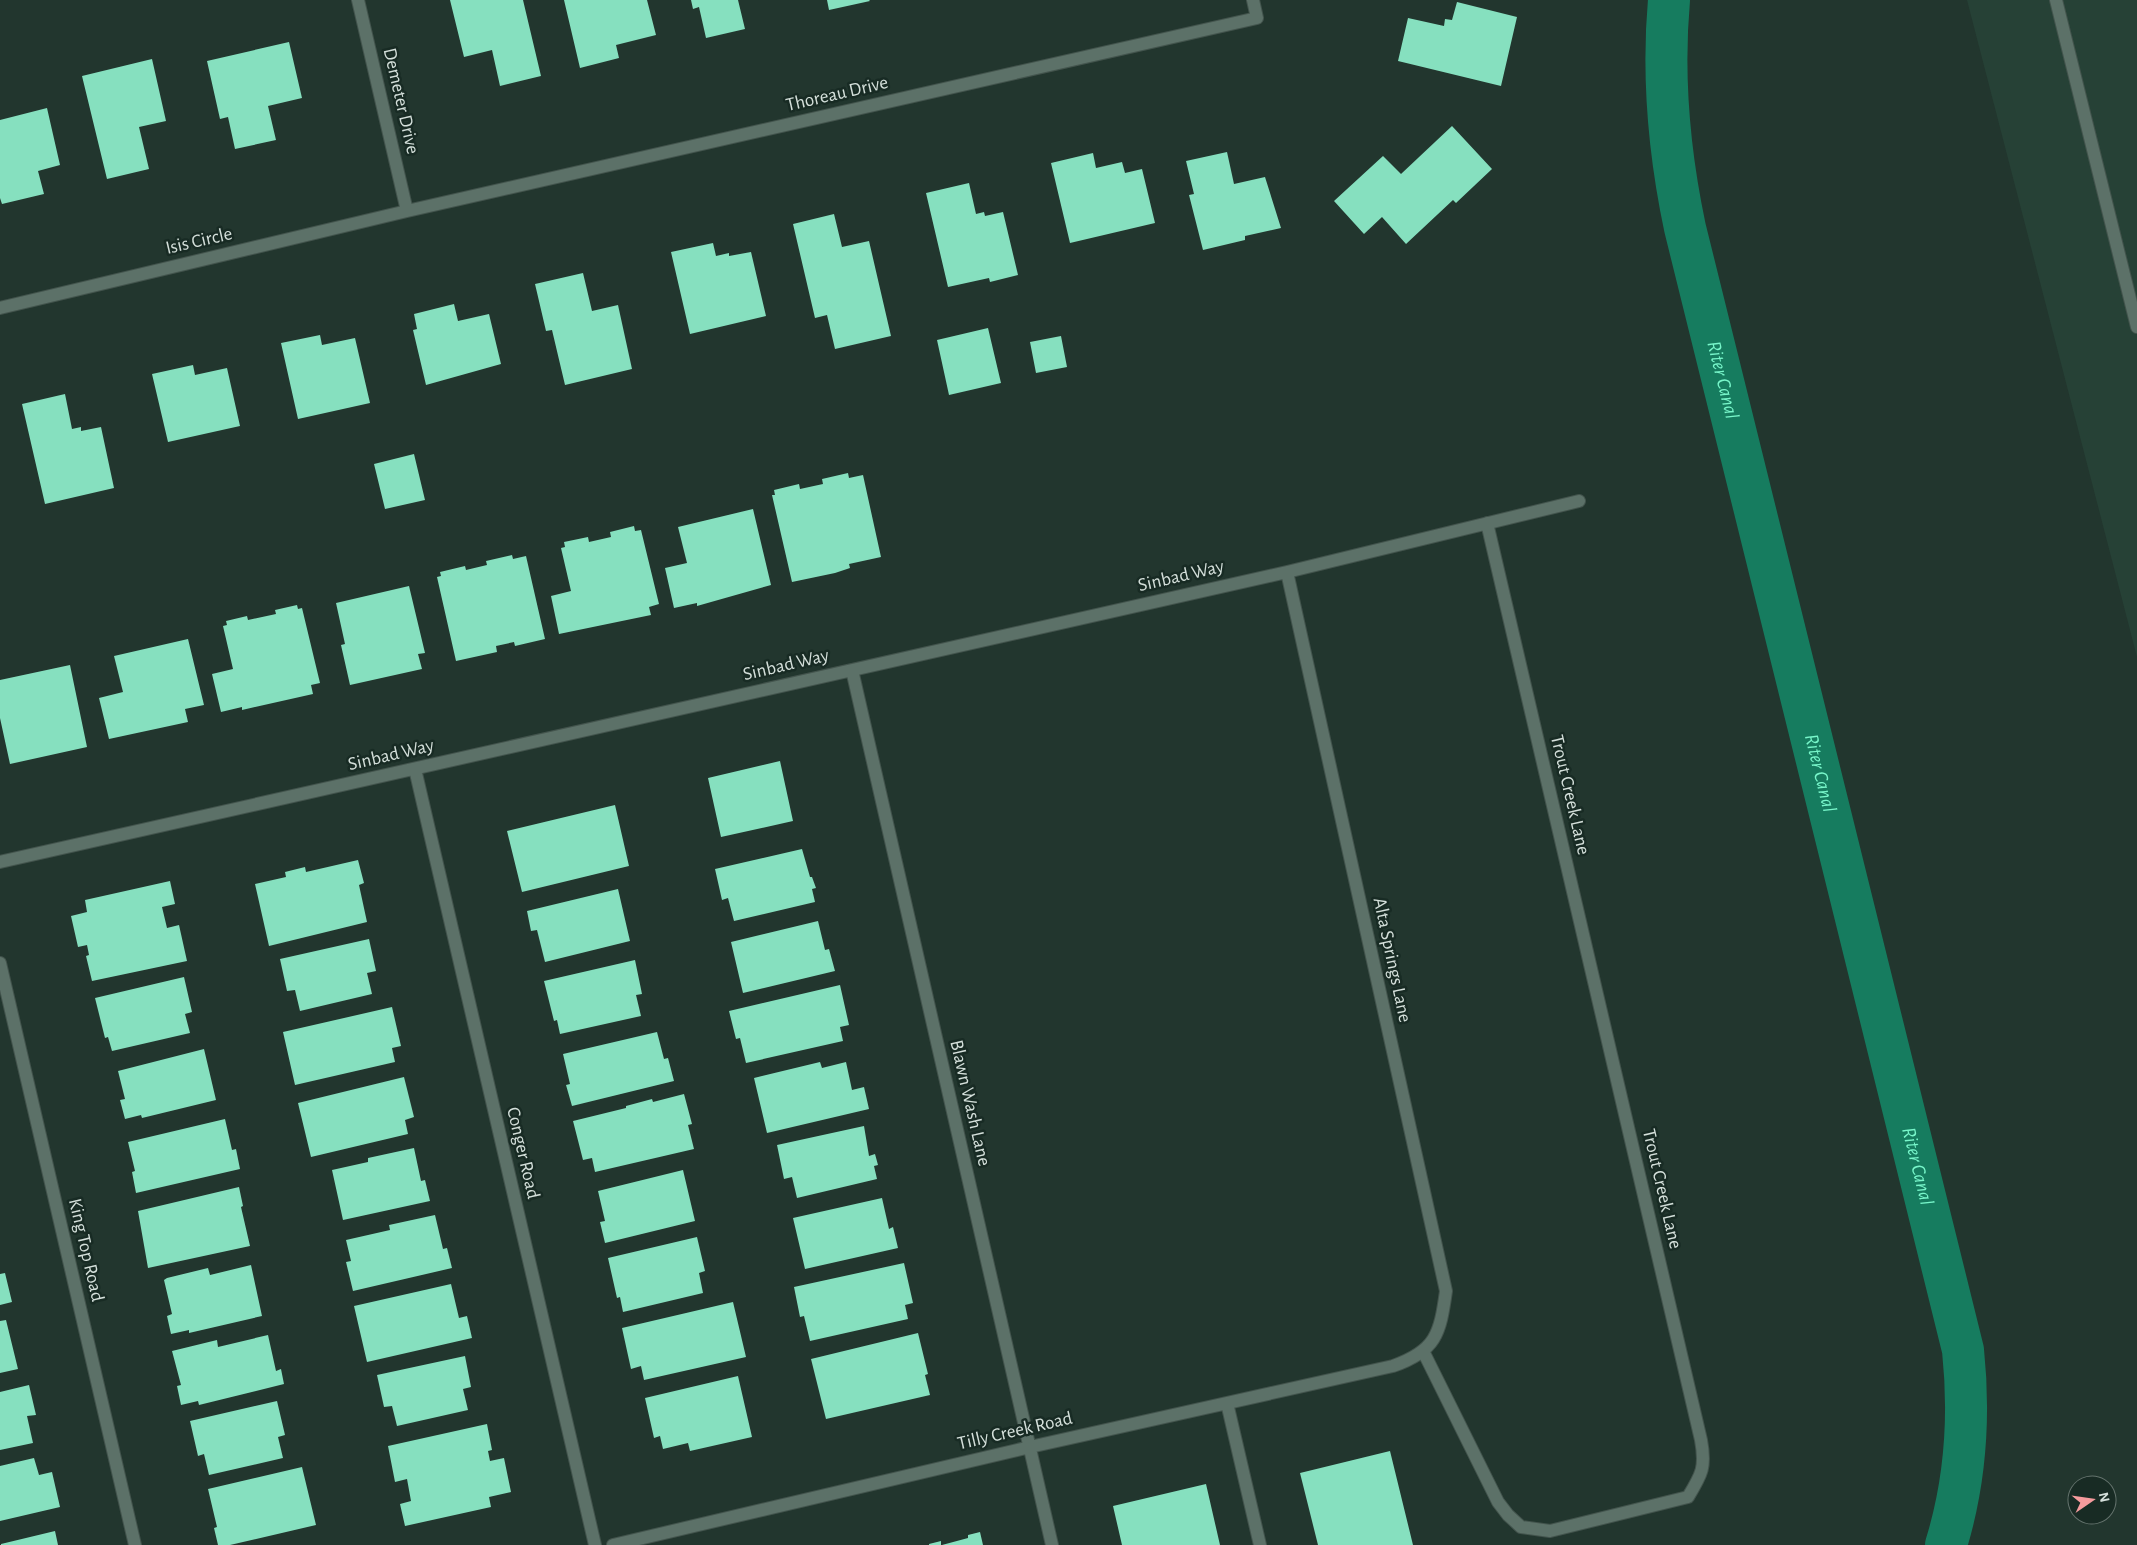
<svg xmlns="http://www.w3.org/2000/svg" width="2137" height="1545" font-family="'Alegreya Sans',sans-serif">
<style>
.built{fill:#264136}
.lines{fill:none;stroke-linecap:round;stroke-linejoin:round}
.canal{stroke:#167c5f;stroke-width:42}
.building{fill:#86e0bf}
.lane-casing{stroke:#43544d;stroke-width:14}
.street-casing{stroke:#43544d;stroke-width:14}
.lane{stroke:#5c7168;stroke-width:12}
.street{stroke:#5c7168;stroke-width:12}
.labels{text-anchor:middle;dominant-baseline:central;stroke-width:5;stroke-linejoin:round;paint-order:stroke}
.street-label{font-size:19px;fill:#d5e0db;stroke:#182b24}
.water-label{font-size:20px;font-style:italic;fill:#78f6ca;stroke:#182b24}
</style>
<rect width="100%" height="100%" fill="#22362e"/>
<path class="built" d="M1967 0H2137V657Z"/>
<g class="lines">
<path class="canal" id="s1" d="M1669 0C1662 78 1669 152 1685 228L1963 1350C1970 1417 1966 1480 1946 1545"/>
</g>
<path class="building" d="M450 0H523L541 76 500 86 492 50 464 57Z
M564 0H647L656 35 616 45 619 58 580 68Z
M691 0H738L745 29 706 38 699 7 693 9Z
M827 0H869L870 1 829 10Z
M1457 2 1517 17 1501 86 1398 61 1408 18 1444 26 1445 19 1452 20Z
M289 42 302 98 268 106 276 140 235 149 228 117 220 119 207 61Z
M152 59 166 121 139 127 149 169 107 179 82 76Z
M47 108 60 165 38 171 44 194 2 204 0 198V120Z
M1452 126 1492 169 1456 203 1453 200 1406 244 1382 217 1364 234 1334 201 1383 156 1401 174Z
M1227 152 1234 184 1265 177 1281 228 1245 236V240L1203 250 1189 195 1194 194 1186 161Z
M1093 153 1096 168 1122 162 1125 173 1142 169 1155 223 1070 243 1051 163Z
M969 183 976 214 984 212 985 216 1003 212 1018 275 990 282 989 278 948 287 926 193Z
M834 214 842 247 869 241 891 336 835 349 827 315 815 318 793 224Z
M713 243 716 256 729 253V256L751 252 766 316 690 334 671 252Z
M583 273 592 311 618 305 632 369 565 385 552 330 546 331 535 284Z
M454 304 458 321 489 314 501 364 426 385 413 330 417 329 414 314Z
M988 328 1001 383 949 395 937 340Z
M320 335 322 345 355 338 370 403 298 419 281 343Z
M1061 336 1067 367 1036 373 1030 342Z
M193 365 195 375 227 368 240 426 168 442 152 374Z
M65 394 72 429 81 427V431L101 427 114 488 45 504 22 404Z
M414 454 425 500 385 509 374 464Z
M848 473 849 478 863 475 881 557 849 564 850 568 835 573 792 582 772 495H775L774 490 799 484 800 489 823 484 822 479Z
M753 509 771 585 697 606V603L674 608 665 568 687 563 678 527Z
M634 526 635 531 641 530 659 604 649 607 651 615 559 634 551 596 571 591 561 548 565 547 564 542 588 537 589 542 611 537 610 532Z
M512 555 513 559 526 556 545 639 515 646 514 642 496 646 497 652 456 661 437 577 441 576 440 572 465 566 466 570 487 565 486 561Z
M409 586 425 653 418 654 422 669 350 685 341 645 345 644 336 603Z
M297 605 298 609 302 608 320 683 311 685 313 694 242 710V707L221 712 212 674 233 669 223 626 227 625 226 621 247 616 248 620 276 614 275 610Z
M188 639 204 705 185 709 188 722 109 739 99 698 123 692 114 656Z
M70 665 87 747 10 764 0 718V680Z
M780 761 793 821 721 837 708 778Z
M615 805 629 866 522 892 507 831Z
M802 849 810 877H812L816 888 812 889 815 902 734 921 728 898 722 900 715 869Z
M358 860 364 883 359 885 367 922 269 946 255 884 286 877 285 872 305 867 306 872Z
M170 881 175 904 162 907 167 928 179 925 187 961 92 981 86 956 89 955 87 945 78 947 71 916 87 912 85 900Z
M618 889 630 941 545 962 537 930 531 931 527 911Z
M818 921 825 950 829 949 835 971 743 993 731 942Z
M369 939 376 971 367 973 372 994 300 1011 295 990 287 991 280 959Z
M635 960 642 994 636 995 641 1016 560 1034 557 1020 554 1021 544 981Z
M184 977 192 1012 185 1014 190 1033 112 1051 108 1037 105 1038 95 998Z
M840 985 849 1025 840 1027 843 1041 746 1063 740 1038 736 1039 729 1011Z
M392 1007 401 1046 392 1048 395 1062 295 1085 283 1032Z
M657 1032 664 1059 668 1058 674 1081 572 1106 566 1085 570 1084 563 1054Z
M204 1049 216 1100 142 1118 141 1115 125 1119 120 1100 125 1099 118 1071Z
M820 1062 822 1068 846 1062 852 1090 864 1087 869 1109 767 1133 754 1078Z
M404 1077 414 1117 405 1120 408 1134 311 1157 298 1103Z
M684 1094 692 1124 688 1125 694 1149 595 1172 592 1158 583 1160 573 1121 626 1108V1106L652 1099 653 1102Z
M225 1119 232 1150 236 1149 240 1169 136 1193 132 1172 135 1171 128 1142Z
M864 1126 869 1156 875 1154 878 1165 874 1166 877 1179 797 1198 792 1177 784 1179 777 1145Z
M414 1148 421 1181 425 1180 430 1201 343 1220 332 1170 368 1162V1158Z
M683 1170 695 1221 605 1243 600 1222 605 1221 598 1191Z
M239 1187 243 1206 241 1207 250 1246 148 1268 138 1211Z
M882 1198 889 1229 893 1227 898 1248 805 1269 793 1218Z
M435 1215 443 1249 447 1248 452 1268 353 1291 346 1262 351 1261 346 1240 390 1230 389 1225Z
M697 1237 705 1271 699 1273 703 1293 623 1312 620 1297 617 1298 608 1258Z
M904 1263 913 1303 905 1305 908 1319 810 1341 804 1316 800 1317 794 1287Z
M251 1265 262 1316 189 1333V1330L171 1334 167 1316 172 1314 164 1280 167 1278 208 1268 210 1275Z
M5 1273 12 1302 0 1305V1274Z
M451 1284 459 1318 467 1316 472 1338 367 1362 354 1306Z
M733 1302 746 1357 644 1380 641 1366 631 1369 622 1328Z
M6 1320 18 1369 0 1373V1321Z
M918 1333 928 1374 925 1375 930 1395 826 1419 811 1359Z
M268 1335 276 1371 281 1369 284 1384 199 1405 198 1401 181 1405 177 1386 181 1385 172 1351 217 1340 218 1347Z
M465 1356 471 1387 463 1389 468 1410 397 1426 392 1406 384 1407 377 1375Z
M738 1376 752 1437 690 1451 688 1443 663 1449 660 1436 654 1438 645 1398Z
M29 1385 36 1415 27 1416 33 1443 0 1450V1392Z
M277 1401 285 1435 278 1437 283 1458 209 1475 204 1454 198 1456 190 1421Z
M487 1424 492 1450 488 1451 490 1461 504 1458 511 1492 489 1497 491 1507 405 1526 400 1504 411 1501 407 1479 395 1482 388 1446Z
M1390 1451 1413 1545H1318L1300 1473Z
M34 1458 39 1475 52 1472 60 1507 0 1521V1466Z
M302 1467 316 1525 230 1545H218L214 1528 217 1527 208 1489Z
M1206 1484 1220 1545H1122L1113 1506Z
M55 1531 58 1545H1V1544Z
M980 1532 983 1545H942L968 1538V1535Z
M941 1541V1545H929V1544Z"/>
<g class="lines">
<defs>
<path id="lane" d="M2056 0 2137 327"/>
<path id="street" d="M358 0 407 211
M0 308 407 211 1257 18 1253 0
M852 670 1052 1545
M415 769 595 1545
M0 862 1287 572 1579 501
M0 963 135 1545
M1423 1351 1498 1502 1508 1515 1521 1527 1550 1531 1688 1497C1702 1474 1706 1467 1701 1440L1487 523
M1227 1403 1260 1545
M613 1545 1030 1447 1393 1366C1436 1351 1440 1334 1446 1291L1287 572"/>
</defs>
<use href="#lane" class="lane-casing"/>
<use href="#street" class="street-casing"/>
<use href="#lane" class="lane"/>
<use href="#street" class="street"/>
</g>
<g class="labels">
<g class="street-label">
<text transform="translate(837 94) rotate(-13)">Thoreau Drive</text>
<text transform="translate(401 101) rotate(77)">Demeter Drive</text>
<text transform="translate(199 241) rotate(-13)">Isis Circle</text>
<text transform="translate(1181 576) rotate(-13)">Sinbad Way</text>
<text transform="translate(786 665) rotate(-13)">Sinbad Way</text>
<text transform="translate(391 755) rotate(-13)">Sinbad Way</text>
<text transform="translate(1570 795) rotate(77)">Trout Creek Lane</text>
<text transform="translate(1392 960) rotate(78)">Alta Springs Lane</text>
<text transform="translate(970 1103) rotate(77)">Blawn Wash Lane</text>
<text transform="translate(523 1153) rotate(77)">Conger Road</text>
<text transform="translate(1662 1189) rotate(77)">Trout Creek Lane</text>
<text transform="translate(86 1250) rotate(77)">King Top Road</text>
<text transform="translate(1015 1431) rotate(-13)">Tilly Creek Road</text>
</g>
<g class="water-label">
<text stroke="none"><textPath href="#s1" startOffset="386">Riter Canal</textPath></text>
<text stroke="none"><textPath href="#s1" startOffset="791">Riter Canal</textPath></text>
<text stroke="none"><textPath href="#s1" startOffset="1196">Riter Canal</textPath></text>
</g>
</g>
<g transform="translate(2092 1500) rotate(77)"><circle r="24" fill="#182b24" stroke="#64736d"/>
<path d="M0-4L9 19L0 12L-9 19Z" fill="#f59b9d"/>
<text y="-8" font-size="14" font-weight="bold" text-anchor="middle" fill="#d5e0db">N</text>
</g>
</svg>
